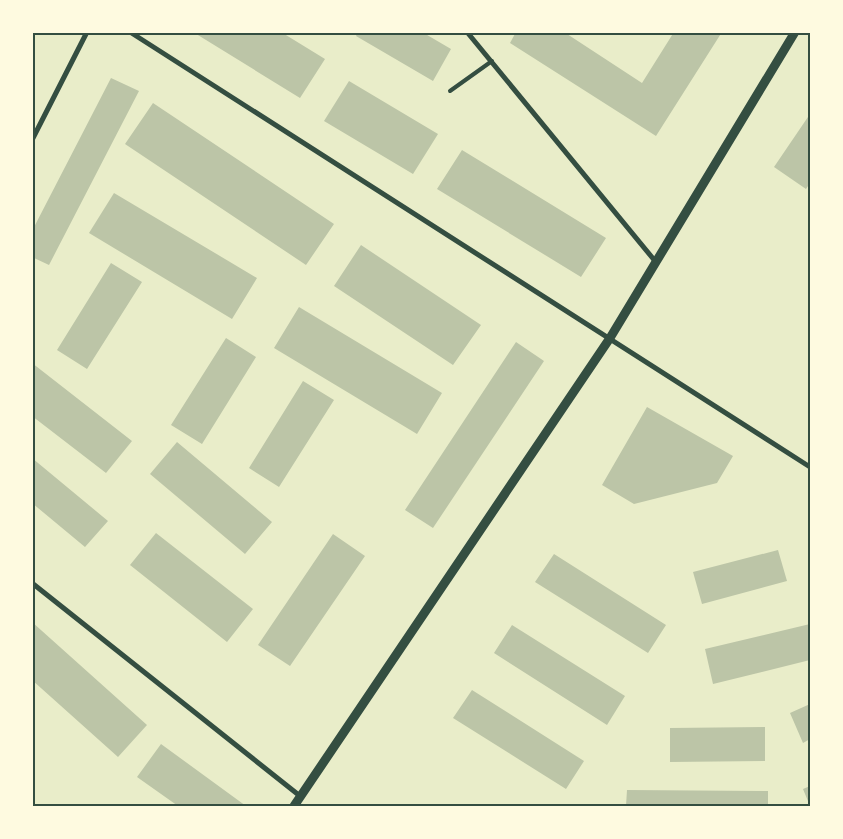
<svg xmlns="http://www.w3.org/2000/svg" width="843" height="839" font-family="'Open Sans',sans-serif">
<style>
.building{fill:#bcc5a7}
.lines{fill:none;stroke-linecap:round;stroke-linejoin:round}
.service{stroke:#344e41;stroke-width:4}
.minor{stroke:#344e41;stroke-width:5}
.tertiary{stroke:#344e41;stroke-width:9}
.neatline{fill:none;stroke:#344e41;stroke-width:2}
</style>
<rect width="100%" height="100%" fill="#e9edc9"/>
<path class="building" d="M193 32H281L325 59 300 98Z
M358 32H422L451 49 433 81 356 36Z
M516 32H564L642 83 674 32H722L656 136 510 43Z
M111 78 139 91 49 265 32 257V231Z
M349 81 438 134 413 174 324 121Z
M153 103 334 224 306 265 125 144Z
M810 114V183L806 189 774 167Z
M462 150 606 238 581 277 437 189Z
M114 193 257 278 232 319 89 233Z
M361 245 481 325 453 365 334 286Z
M111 263 142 282 87 369 57 350Z
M299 307 442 393 417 434 274 348Z
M226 338 256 357 202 444 171 425Z
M516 342 544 361 433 528 405 510Z
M32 363 132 441 106 473 32 416Z
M303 381 334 400 279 487 249 468Z
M647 407 733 456 717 483 634 504 602 485Z
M177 442 272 522 245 554 150 474Z
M32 458 108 521 85 547 32 503Z
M156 533 253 609 227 642 130 565Z
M333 534 365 556 290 666 258 645Z
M778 550 787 581 702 604 693 572Z
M554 554 666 625 648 653 535 582Z
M32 622 147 725 118 757 32 680Z
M810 624V660L713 684 705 649Z
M512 625 625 696 607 725 494 653Z
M472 690 584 761 566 789 453 718Z
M810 704V739L803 743 790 713Z
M765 727V761L670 762V728Z
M161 744 246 806H178L137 777Z
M810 786V806L803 789Z
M627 790 768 791V806H626Z"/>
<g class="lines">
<path class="service" d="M450 91 492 61"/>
<path class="minor" d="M130 32 810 467
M467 32 655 261
M32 140 87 32
M32 583 300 796"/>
<path class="tertiary" d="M294 806 610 338 795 32"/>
</g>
<rect width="843" height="839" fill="none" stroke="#fefae0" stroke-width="68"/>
<rect x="34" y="34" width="775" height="771" class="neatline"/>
</svg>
